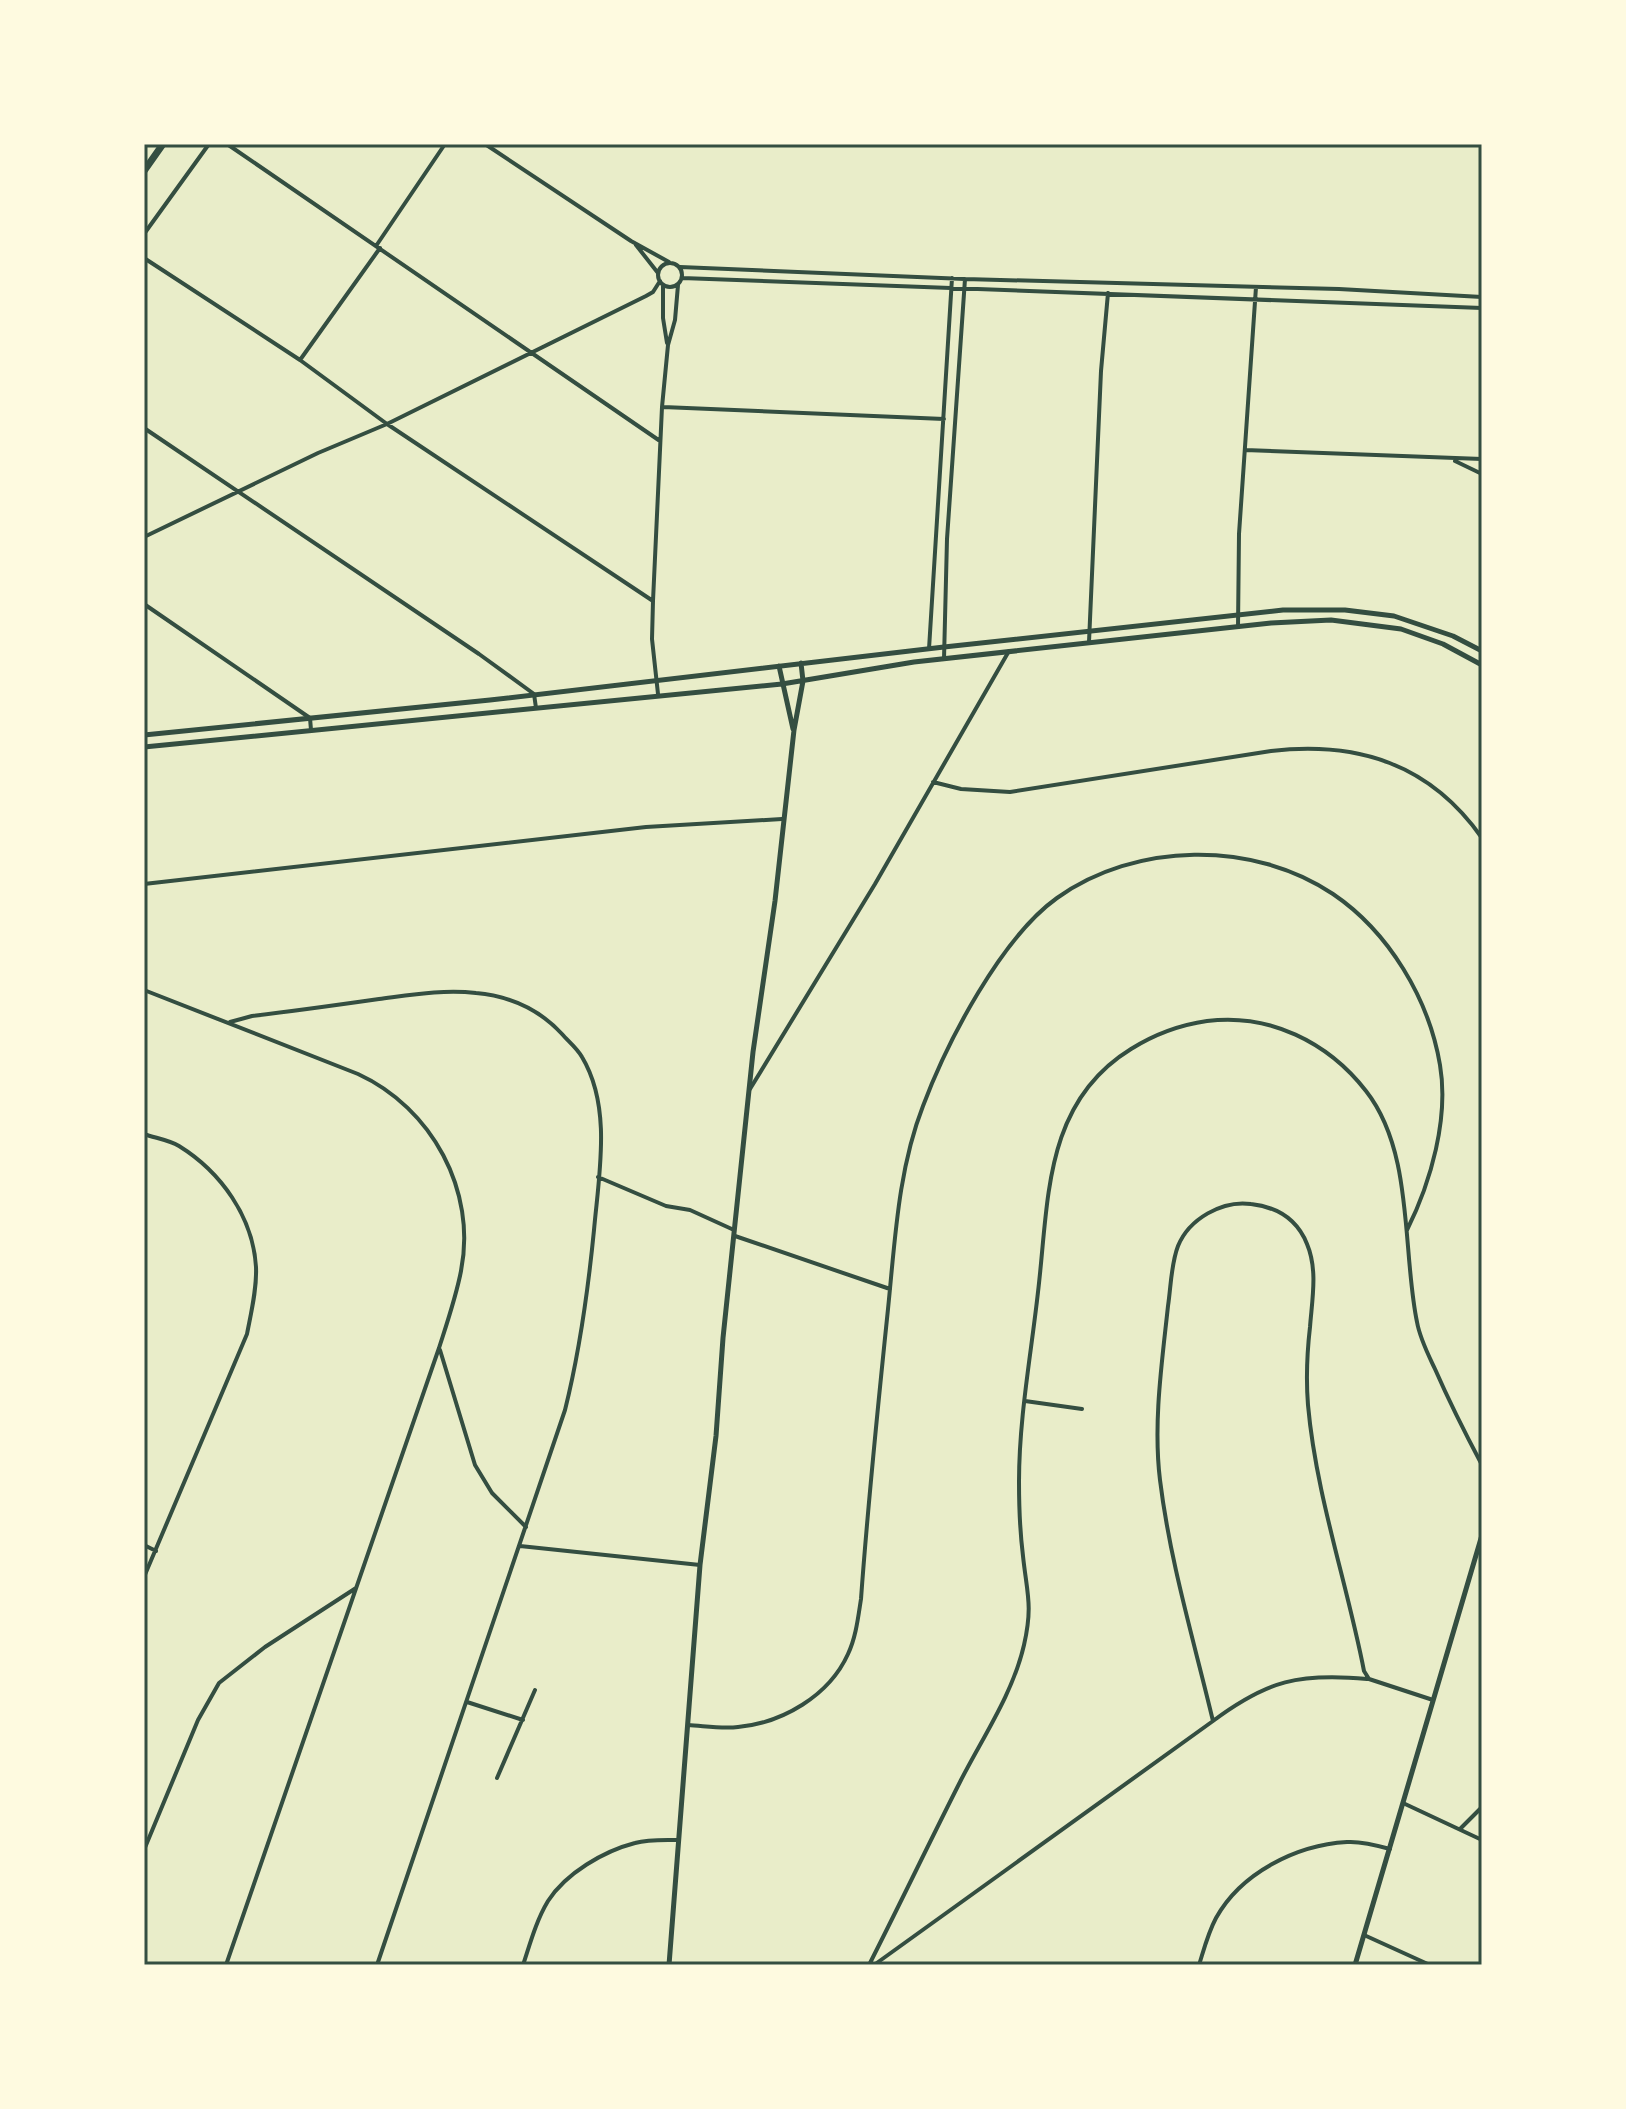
<svg xmlns="http://www.w3.org/2000/svg" width="1626" height="2109" font-family="'DM Sans',sans-serif">
<style>
.lines{fill:none;stroke-linecap:round;stroke-linejoin:round}
.minor{stroke:#344e41;stroke-width:4}
.tertiary{stroke:#344e41;stroke-width:5}
.primary{stroke:#344e41;stroke-width:7}
.neatline{fill:none;stroke:#344e41;stroke-width:3}
</style>
<rect width="100%" height="100%" fill="#e9edc9"/>
<g class="lines">
<path class="minor" d="M227 144 660 441
M485 144 631 241 669 262
M144 234 209 144
M636 245 658 273
M376 246 445 144
M144 258 300 360 387 424 653 601
M658 275a12 12 0 1 1 24 0a12 12 0 1 1-24 0Z
M680 267 965 279 1339 289 1482 297
M682 278 1482 308
M663 285V318L667 343
M300 360 380 248
M663 407 944 419
M144 428 479 654 534 694 536 708
M1245 450 1482 459
M1455 461 1482 474
M144 537 318 453 387 424 646 296 653 292 660 281
M144 604 310 718 311 730
M1238 627 1239 534 1256 287
M1089 642 1101 371 1108 293
M929 649 952 278
M944 659 947 539 965 279
M658 694 652 639 653 601 662 407 668 345 675 320 678 285
M933 782 961 789 1010 792 1271 751C1358 741 1430 764 1482 838
M144 884 646 827 782 819
M144 990 358 1074C432 1108 477 1191 461 1271 456 1297 447 1323 439 1348L226 1965
M230 1022 252 1016C294 1011 337 1005 379 999 410 995 444 989 476 993 509 996 539 1009 562 1034 568 1041 577 1048 582 1057 612 1107 599 1174 594 1230 588 1291 580 1350 565 1410L377 1965
M750 1089 875 884 1009 651
M144 1134C155 1138 169 1140 179 1146 221 1172 253 1217 256 1267 257 1289 251 1313 247 1334L144 1577
M598 1177 666 1206 690 1210 734 1230
M735 1236 890 1289
M440 1350 475 1465 492 1493 526 1527
M1025 1401 1082 1409
M144 1545 156 1551
M520 1546 700 1565
M467 1702 523 1720
M1213 1721C1268 1680 1299 1673 1367 1679
M688 1725C705 1726 722 1729 738 1727 782 1723 829 1696 848 1654 856 1637 858 1618 861 1599 868 1502 878 1405 888 1309 895 1241 898 1170 923 1106 947 1042 1001 938 1057 898 1135 842 1253 840 1333 894 1389 932 1429 999 1440 1065 1449 1118 1431 1182 1407 1230
M497 1778 535 1690
M1403 1803 1482 1840
M1461 1828 1482 1807
M144 1850 198 1720 219 1683 265 1647 356 1588
M1364 1935 1430 1965
M523 1965C530 1944 536 1921 548 1901 566 1873 604 1851 635 1843 649 1839 665 1840 679 1840
M869 1965C900 1904 930 1841 961 1780 983 1737 1013 1693 1024 1645 1033 1605 1027 1594 1023 1556 1020 1532 1019 1506 1019 1482 1019 1418 1031 1355 1038 1292 1049 1201 1043 1103 1131 1049 1155 1034 1179 1025 1207 1021 1269 1013 1328 1042 1366 1091 1414 1152 1402 1250 1417 1322 1420 1339 1428 1354 1435 1369 1449 1401 1465 1433 1482 1465
M874 1965 1213 1721C1194 1641 1170 1562 1160 1480 1153 1423 1162 1362 1168 1306 1171 1286 1171 1264 1178 1246 1189 1219 1222 1200 1251 1204 1277 1207 1297 1219 1307 1244 1318 1270 1312 1300 1310 1327 1307 1353 1306 1380 1308 1405 1316 1495 1347 1583 1364 1671L1369 1679 1433 1700
M1199 1965C1204 1949 1208 1933 1216 1918 1241 1873 1296 1845 1347 1842 1361 1841 1376 1845 1390 1849"/>
<path class="tertiary" d="M779 666 793 729
M144 735 490 700 944 647 1283 610H1345L1394 616 1453 636 1482 651
M144 747 782 684 914 662 1271 623 1331 620 1401 629 1443 644 1482 665
M669 1965 700 1565 716 1436 723 1338 753 1052 775 901 794 730 803 681 801 663
M1355 1965 1482 1535"/>
<path class="primary" d="M144 171 163 144"/>
</g>
<rect width="1626" height="2109" fill="none" stroke="#fefae0" stroke-width="292"/>
<rect x="146" y="146" width="1334" height="1817" class="neatline"/>
</svg>
